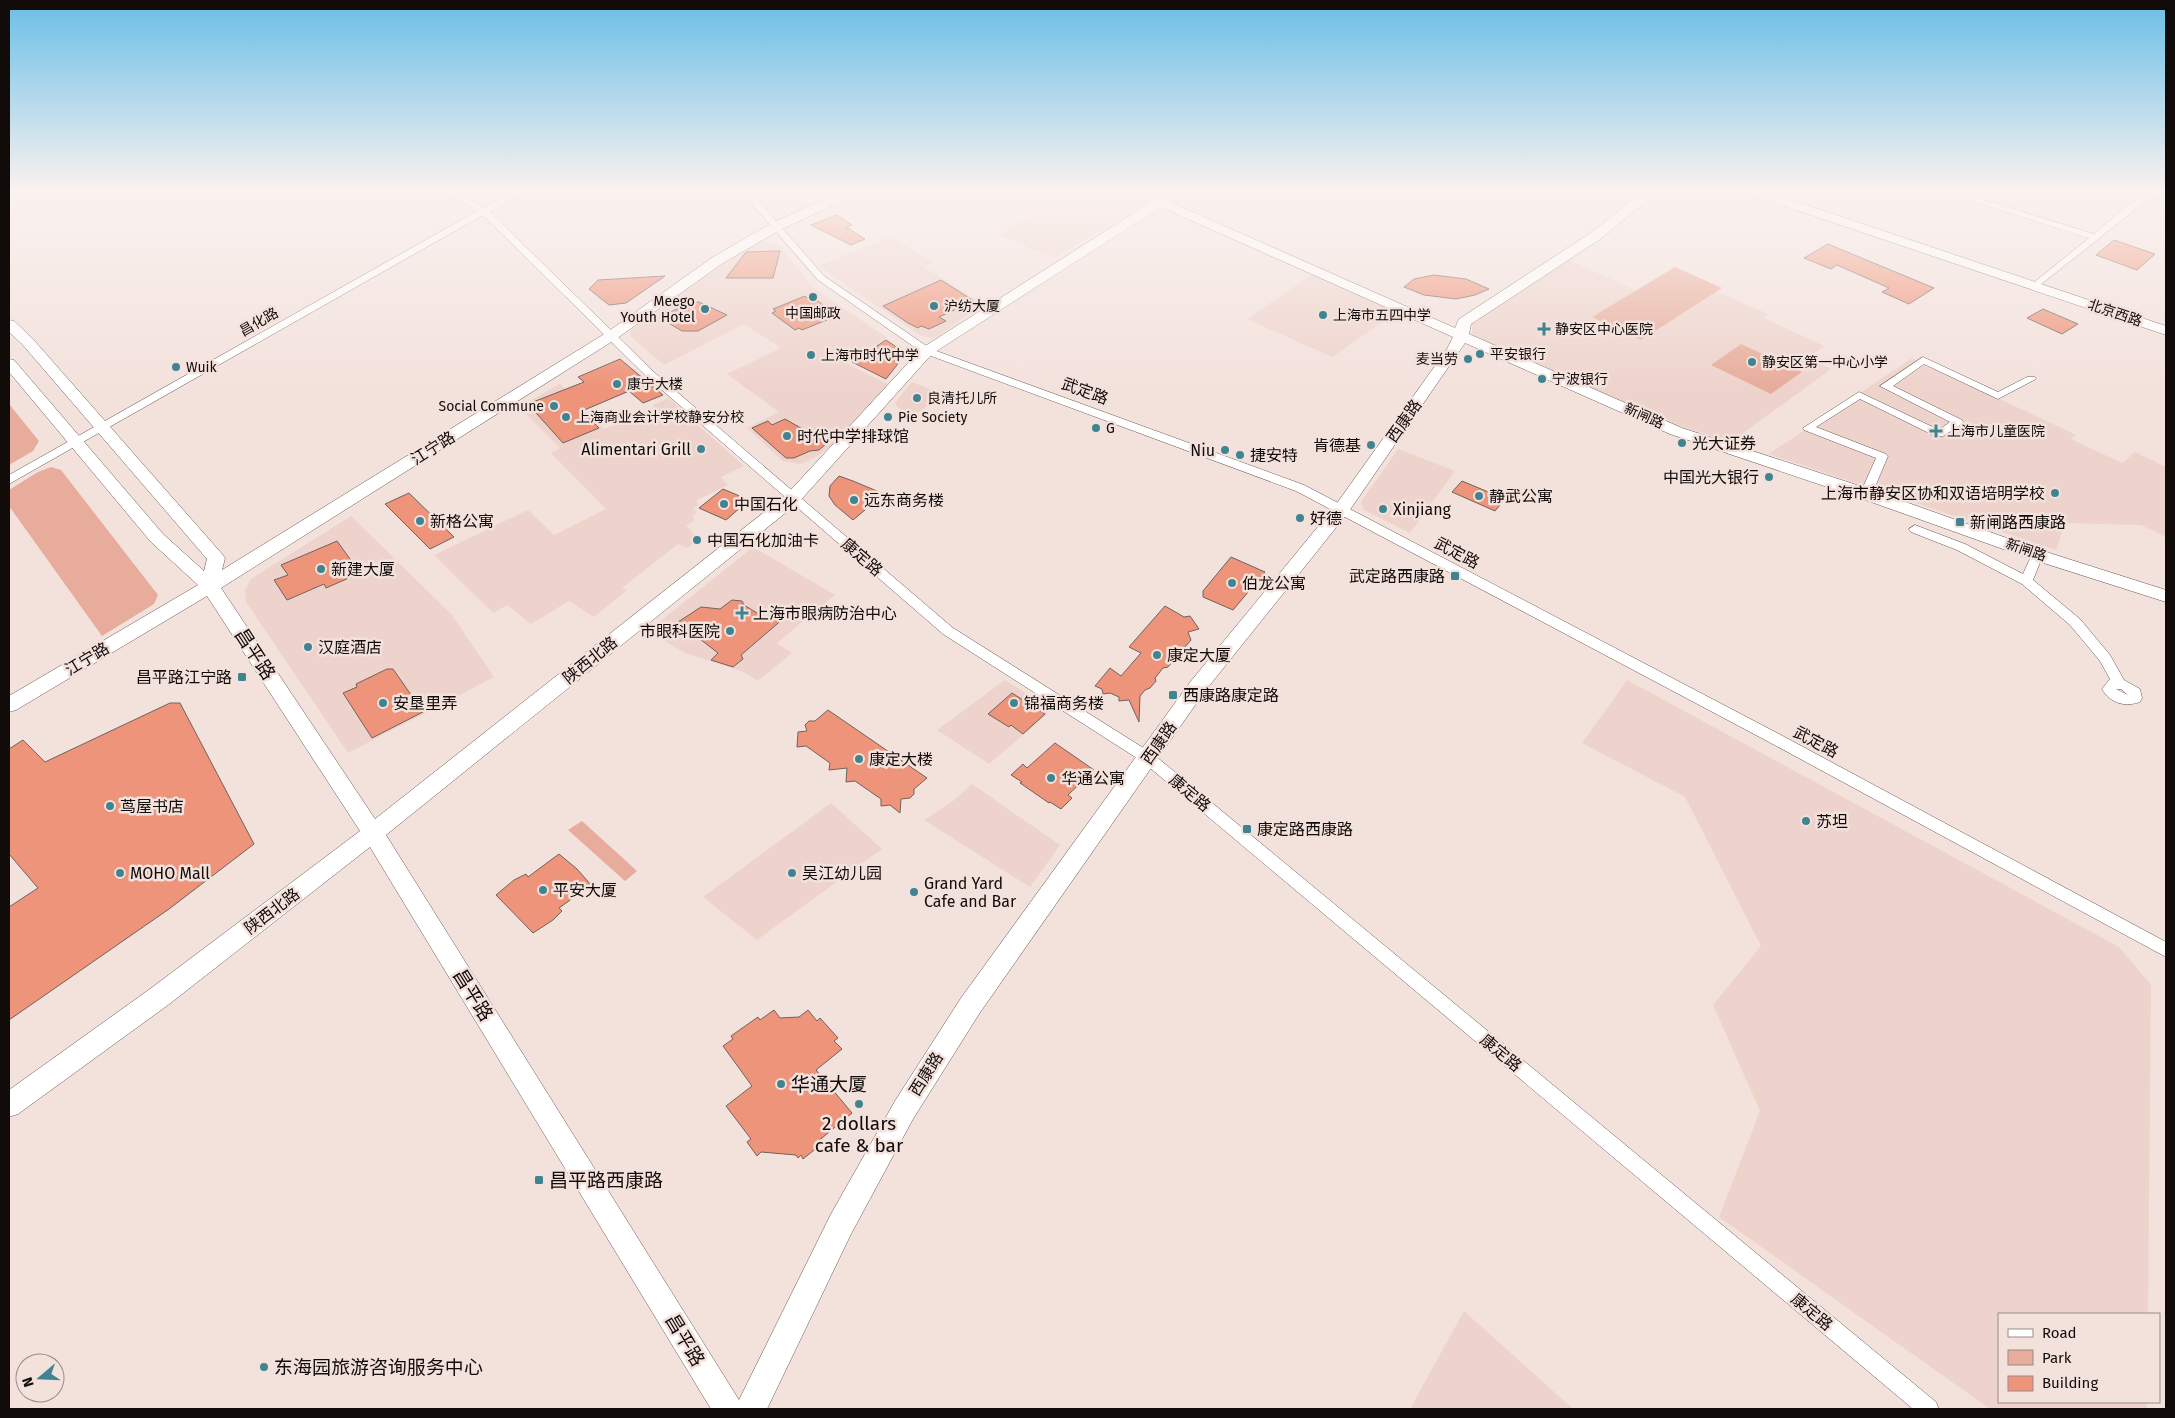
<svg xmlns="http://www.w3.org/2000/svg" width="2175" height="1418" font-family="'Fira Sans','Noto Sans SC',sans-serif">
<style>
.built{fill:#eed3cc}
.green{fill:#e7ac9b}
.building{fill:#ee947a;stroke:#71625d}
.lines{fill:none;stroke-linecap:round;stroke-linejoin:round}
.street-casing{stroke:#675854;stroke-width:1}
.secondary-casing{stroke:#675854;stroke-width:1}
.street{fill:#fff;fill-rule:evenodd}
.secondary{fill:#fff;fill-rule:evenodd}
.poi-dot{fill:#408492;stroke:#f3e1dc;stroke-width:2}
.labels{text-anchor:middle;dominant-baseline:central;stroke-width:5;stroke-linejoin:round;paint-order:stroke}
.far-poi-label{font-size:14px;fill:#110b0a;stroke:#f3e1dc;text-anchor:start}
.far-street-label{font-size:14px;fill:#110b0a;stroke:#f3e1dc}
.street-label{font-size:16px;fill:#110b0a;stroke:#f3e1dc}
.poi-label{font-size:16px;fill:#110b0a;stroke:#f3e1dc;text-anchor:start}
.near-street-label{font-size:19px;fill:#110b0a;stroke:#f3e1dc}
.near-poi-label{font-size:19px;fill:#110b0a;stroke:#f3e1dc;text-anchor:start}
</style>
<rect width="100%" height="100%" fill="#f3e1dc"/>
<path class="built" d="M968 190H1132L1141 199 1139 205 1055 258 999 235 1029 217Z
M1561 190H1645L1615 214 1557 193Z
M890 237 933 262 924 267 983 304 938 336 933 338 921 336 819 266Z
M768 242 779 244 810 285 887 338 844 362 889 385 834 443 818 456 800 464 783 461 747 428 779 412 727 374 781 348 744 324 664 365 630 336V333L631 330 735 255 755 244Z
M1568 260 1636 290 1593 317 1641 340 1716 291 1768 314 1764 318 1824 346 1808 358 1831 369 1731 442 1677 425 1472 335V323Z
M1313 274 1398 311 1332 357 1247 319Z
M1912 358 2076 435 2071 439 2122 463 2135 452 2166 467V537L2141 525 2065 523 2056 550 1769 454Z
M912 382 942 394 915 415 898 408 895 403Z
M560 384 604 429 655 407 653 405 668 398 744 466 721 477 728 485 697 500 698 506 693 508 697 513 692 515 695 520 686 525 697 538 688 548 678 544 622 588 627 590 594 617 569 601 531 624 507 605 493 613 434 555 528 510 554 535 606 509 551 453 560 448 519 407Z
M1398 449 1455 471 1410 533 1364 510 1361 502Z
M351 516 452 615 494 677 348 753 246 602 245 590 251 579Z
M753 547 835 595 777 643 792 653 758 681 744 672 685 653 648 631Z
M1005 680 1052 710 989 764 937 730Z
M1627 680 2119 947 2151 985 2148 1314H1999V1402H2147V1409H1990L1719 1217 1760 1111 1713 1005 1761 946 1685 797 1582 743Z
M972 784 1060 845 1030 887 924 820 953 801Z
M831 803 882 849 757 940 703 897Z
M1464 1311 1573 1409H1410Z"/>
<path class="green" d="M1675 267 1722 288 1641 340 1592 317Z
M1741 344 1802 372 1771 394 1711 365Z
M9 404 39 441 33 451 9 465Z
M51 467 61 470 158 595 154 604 102 636 9 506V490L38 472Z
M582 821 637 871 625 881 568 830Z"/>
<path class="building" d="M837 215 852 225 846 227 865 239 851 245 811 225Z
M2114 240 2155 254 2137 270 2096 255Z
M1828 244 1934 288 1909 304 1882 292 1889 288 1837 265 1831 269 1804 258Z
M780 251 773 278H726L746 252Z
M1434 275 1466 279 1489 289 1475 295 1456 299 1424 295 1404 287 1414 279Z
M665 276 626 303 609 305 589 289 598 280Z
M941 280 974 301 939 317 946 321 929 329 921 326 918 328 908 323 883 306Z
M805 296 807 298 811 296 835 314 831 315 834 317 802 330 799 328 795 330 772 313 776 311 773 309Z
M699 302 727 315 698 331H682L665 321 667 314 688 303Z
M2043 309 2078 324 2062 334 2027 318Z
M886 340 895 346 899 356 897 365 886 379 852 362Z
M620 359 663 395 643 403 629 391 582 411 599 428 563 443 528 404 584 382 578 377Z
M785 419 827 443 819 450 810 451 794 458H786L752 428 768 421 772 425Z
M839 476 853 481 884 494 853 520 835 505 829 496 830 486Z
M1462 481 1505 499 1495 511 1452 492Z
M723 489 749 500 726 520 699 508Z
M409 493 454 537 430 549 385 504Z
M337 541 360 573 326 588 324 584 287 600 274 580 288 575 281 565Z
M1231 557 1265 572 1233 610 1203 597V591Z
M732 600 742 601 744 605 765 618H784L741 655 743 659 733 667 711 660 718 653 678 622 701 607 720 609Z
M1165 606 1184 617 1190 616 1199 629 1188 632 1191 640 1185 647 1180 648 1173 656 1174 660 1168 667 1163 668 1155 678 1156 681 1150 688 1145 690 1140 696 1139 722 1129 700 1119 701V697L1110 693 1103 694 1102 689 1095 686 1110 668 1121 676 1141 653 1129 647Z
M387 669H393L423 712 372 738 343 693 357 687 356 684Z
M1012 693 1045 714 1023 734 1011 725 1009 727 988 714Z
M170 703H180L254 844 169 909 9 1020V907L38 888 9 854V749L23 740 45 762Z
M828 710 927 778 914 789V794L910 798 901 799 900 813 890 805 881 806V799L855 781 846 782 847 768 829 770 830 763 806 746 797 747 798 732 807 731 805 725 809 721H815Z
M1055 743 1094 770 1068 795 1072 798 1061 809 1050 802 1049 803 1020 783 1022 782 1011 775 1023 764 1027 768Z
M559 854 577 869 591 885 559 908 562 911 553 920 533 933 496 895 514 880 526 874 528 877Z
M774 1010 780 1018 799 1017 808 1010 817 1021 820 1018 838 1038 834 1041 842 1049 816 1070 852 1113 816 1143 819 1146 803 1159 801 1155 798 1158 796 1155 761 1152 757 1156 747 1142 751 1139 726 1106 752 1086 723 1046 733 1039 731 1036 758 1017 760 1020Z"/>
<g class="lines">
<defs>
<path id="street" d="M440 190H451L484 208 517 190H528L490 212 656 374 953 628 1153 754 1936 1402 1939 1409H1913L1143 762 943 634 648 378 483 215 9 484V475L477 211Z
M740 190H749L824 276 931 349 1304 485 1779 734 2166 942V957L1769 742 1296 491 923 353 818 280Z
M1938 190H1951L2094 234C2114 218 2139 190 2166 190V193L2145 202 2035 289 2032 288V284L2089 238Z
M1923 357 1998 392 2027 377H2035L2036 379 1998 399 1924 364 1893 386 1962 420 1963 422 1962 424 1943 436H1935L1860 399 1816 427 1886 454 1888 456 1872 494 1866 498 1862 497 1860 494 1876 458 1804 430 1803 428 1859 392 1939 430 1950 422 1880 386Z
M1915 525 1965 544 2023 574 2033 552H2041L2043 555 2033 580 2080 619 2110 655 2124 680 2140 689 2142 698 2140 702C2125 707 2111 704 2102 689L2110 679 2100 661 2070 625 2022 584 1957 550 1911 532 1909 529ZM2116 689H2121L2128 695Z"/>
<path id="secondary" d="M845 190H861L859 193 782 229 723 263 616 339 221 588 375 819 787 494 922 348 1151 202 1133 190H1148L1160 197 1174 190H1190L1170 202 1455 328 1459 319 1589 234 1646 190H1660L1599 240 1471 324 1469 334 1682 428 1872 490 2043 551 2166 590V602L2031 559 1860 498 1670 434 1465 343 1347 514 1205 691 979 1014 913 1119 851 1234 767 1409H711L370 847 168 1005 18 1114 9 1117V1090L150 989 360 831 207 596 16 710 9 712V696L198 585 151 542 9 372V359L14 360 163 534 204 571 207 559 22 344 9 332V320L14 321 32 338 222 554 225 558 222 570 606 333 713 257 772 223ZM1161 207 1453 337 1447 349 1335 506 1191 681 961 998 895 1101 831 1214 739 1400 386 835 799 502 932 354Z
M1744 190H1762L2166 326V335L1746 193Z"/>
</defs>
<use href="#street" class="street-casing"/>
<use href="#secondary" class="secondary-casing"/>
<use href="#street" class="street"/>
<use href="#secondary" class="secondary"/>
</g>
<linearGradient id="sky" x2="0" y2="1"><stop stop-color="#69bee7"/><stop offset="0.49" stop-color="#faf2ef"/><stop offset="1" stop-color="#faf2ef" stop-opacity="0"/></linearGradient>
<rect width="2175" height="389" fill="url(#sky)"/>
<g class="poi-dot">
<circle cx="813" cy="297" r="5"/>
<circle cx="934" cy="306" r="5"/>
<circle cx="705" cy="309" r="5"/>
<circle cx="1323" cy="315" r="5"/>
<path d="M1541.5 321.5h5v5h5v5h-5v5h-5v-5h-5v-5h5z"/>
<circle cx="1480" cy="354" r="5"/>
<circle cx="811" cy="355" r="5"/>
<circle cx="1468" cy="359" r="5"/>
<circle cx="1752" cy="362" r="5"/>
<circle cx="176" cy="367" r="5"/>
<circle cx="1542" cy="379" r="5"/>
<circle cx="617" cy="384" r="5"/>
<circle cx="917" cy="398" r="5"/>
<circle cx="554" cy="406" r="5"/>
<circle cx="566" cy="417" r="5"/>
<circle cx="888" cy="417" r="5"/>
<circle cx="1096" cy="428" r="5"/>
<path d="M1933.5 423.5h5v5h5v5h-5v5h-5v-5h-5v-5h5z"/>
<circle cx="787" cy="436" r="5"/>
<circle cx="1682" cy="443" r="5"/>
<circle cx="1371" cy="445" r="5"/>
<circle cx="701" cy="449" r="5"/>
<circle cx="1225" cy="450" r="5"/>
<circle cx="1240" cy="455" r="5"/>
<circle cx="1769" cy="477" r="5"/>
<circle cx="2055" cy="493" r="5"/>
<circle cx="1479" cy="496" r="5"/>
<circle cx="854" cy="500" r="5"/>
<circle cx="724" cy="504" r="5"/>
<circle cx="1383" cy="509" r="5"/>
<circle cx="1300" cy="518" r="5"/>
<circle cx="420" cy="521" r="5"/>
<rect x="1955" y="517" width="10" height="10" rx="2.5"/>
<circle cx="697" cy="540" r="5"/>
<circle cx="321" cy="569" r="5"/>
<rect x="1450" y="571" width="10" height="10" rx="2.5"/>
<circle cx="1232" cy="583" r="5"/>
<path d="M739.5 605.5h5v5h5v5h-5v5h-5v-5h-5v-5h5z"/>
<circle cx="730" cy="631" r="5"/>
<circle cx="308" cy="647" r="5"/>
<circle cx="1157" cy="655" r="5"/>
<rect x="237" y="672" width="10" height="10" rx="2.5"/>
<rect x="1168" y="690" width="10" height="10" rx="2.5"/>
<circle cx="383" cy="703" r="5"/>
<circle cx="1014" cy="703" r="5"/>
<circle cx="859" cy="759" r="5"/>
<circle cx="1051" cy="778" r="5"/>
<circle cx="110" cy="806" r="5"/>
<circle cx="1806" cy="821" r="5"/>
<rect x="1242" y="824" width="10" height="10" rx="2.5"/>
<circle cx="120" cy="873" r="5"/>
<circle cx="792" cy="873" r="5"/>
<circle cx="543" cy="890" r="5"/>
<circle cx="914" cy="892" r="5"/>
<circle cx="781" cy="1084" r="5"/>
<circle cx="859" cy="1104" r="5"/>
<rect x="534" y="1175" width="10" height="10" rx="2.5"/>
<circle cx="264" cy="1367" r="5"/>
</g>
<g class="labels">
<g class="far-poi-label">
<text x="695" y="301" text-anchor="end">Meego<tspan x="695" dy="16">Youth Hotel</tspan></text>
<text x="944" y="306">沪纺大厦</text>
<text x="813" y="313" text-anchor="middle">中国邮政</text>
<text x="1333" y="315">上海市五四中学</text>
<text x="1555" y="329">静安区中心医院</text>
<text x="1490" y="354">平安银行</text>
<text x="821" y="355">上海市时代中学</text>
<text x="1458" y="359" text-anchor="end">麦当劳</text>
<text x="1762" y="362">静安区第一中心小学</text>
<text x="186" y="367">Wuik</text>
<text x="1552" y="379">宁波银行</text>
<text x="627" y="384">康宁大楼</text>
<text x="927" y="398">良清托儿所</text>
<text x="544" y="406" text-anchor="end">Social Commune</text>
<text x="576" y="417">上海商业会计学校静安分校</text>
<text x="898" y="417">Pie Society</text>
<text x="1106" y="428">G</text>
<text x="1947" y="431">上海市儿童医院</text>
</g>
<g class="far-street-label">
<text transform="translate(2115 313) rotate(19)">北京西路</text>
<text transform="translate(259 322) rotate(-30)">昌化路</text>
<text transform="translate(1644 416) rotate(24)">新闸路</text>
<text transform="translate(2026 550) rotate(19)">新闸路</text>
</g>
<g class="street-label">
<text transform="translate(1085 391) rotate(20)">武定路</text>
<text transform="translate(1404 421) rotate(-55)">西康路</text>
<text transform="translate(433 448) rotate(-32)">江宁路</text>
<text transform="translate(1457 553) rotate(28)">武定路</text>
<text transform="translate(862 557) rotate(41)">康定路</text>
<text transform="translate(87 659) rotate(-31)">江宁路</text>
<text transform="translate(590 660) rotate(-39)">陕西北路</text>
<text transform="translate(1816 742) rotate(28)">武定路</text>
<text transform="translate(1159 743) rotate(-55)">西康路</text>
<text transform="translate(1190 793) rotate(40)">康定路</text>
<text transform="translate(272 911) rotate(-37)">陕西北路</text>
<text transform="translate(1501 1053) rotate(40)">康定路</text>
<text transform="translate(926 1074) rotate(-58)">西康路</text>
<text transform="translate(1812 1312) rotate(40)">康定路</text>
</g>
<g class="poi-label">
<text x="797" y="436">时代中学排球馆</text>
<text x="1692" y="443">光大证券</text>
<text x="1361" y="445" text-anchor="end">肯德基</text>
<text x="691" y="449" text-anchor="end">Alimentari Grill</text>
<text x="1215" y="450" text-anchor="end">Niu</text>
<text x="1250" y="455">捷安特</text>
<text x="1759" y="477" text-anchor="end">中国光大银行</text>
<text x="2045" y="493" text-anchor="end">上海市静安区协和双语培明学校</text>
<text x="1489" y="496">静武公寓</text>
<text x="864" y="500">远东商务楼</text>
<text x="734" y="504">中国石化</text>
<text x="1393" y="509">Xinjiang</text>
<text x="1310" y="518">好德</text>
<text x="430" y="521">新格公寓</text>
<text x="1970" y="522">新闸路西康路</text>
<text x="707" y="540">中国石化加油卡</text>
<text x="331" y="569">新建大厦</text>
<text x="1445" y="576" text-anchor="end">武定路西康路</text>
<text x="1242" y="583">伯龙公寓</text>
<text x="753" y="613">上海市眼病防治中心</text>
<text x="720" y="631" text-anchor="end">市眼科医院</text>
<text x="318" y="647">汉庭酒店</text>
<text x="1167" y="655">康定大厦</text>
<text x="232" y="677" text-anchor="end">昌平路江宁路</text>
<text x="1183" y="695">西康路康定路</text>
<text x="393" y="703">安垦里弄</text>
<text x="1024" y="703">锦福商务楼</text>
<text x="869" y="759">康定大楼</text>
<text x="1061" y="778">华通公寓</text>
<text x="120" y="806">茑屋书店</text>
<text x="1816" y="821">苏坦</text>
<text x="1257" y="829">康定路西康路</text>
<text x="130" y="873">MOHO Mall</text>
<text x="802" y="873">吴江幼儿园</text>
<text x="924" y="883">Grand Yard<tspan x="924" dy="18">Cafe and Bar</tspan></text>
<text x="553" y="890">平安大厦</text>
</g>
<g class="near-street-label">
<text transform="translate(255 654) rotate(57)">昌平路</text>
<text transform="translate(473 995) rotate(58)">昌平路</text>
<text transform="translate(685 1340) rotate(59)">昌平路</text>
</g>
<g class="near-poi-label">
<text x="791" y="1084">华通大厦</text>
<text x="859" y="1123" text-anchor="middle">2 dollars<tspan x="859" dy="22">cafe &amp; bar</tspan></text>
<text x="549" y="1180">昌平路西康路</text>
<text x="274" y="1367">东海园旅游咨询服务中心</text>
</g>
</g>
<rect width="2175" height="1418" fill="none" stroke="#110b0a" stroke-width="20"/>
<rect x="1998" y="1313" width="162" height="90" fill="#f3e1dc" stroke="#998b88"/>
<rect x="2008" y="1329" width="25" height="8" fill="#ffffff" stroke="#998b88"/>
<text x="2042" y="1338" font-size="15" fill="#110b0a">Road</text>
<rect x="2008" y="1350" width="25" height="15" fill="#e7ac9b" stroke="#998b88"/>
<text x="2042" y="1363" font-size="15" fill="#110b0a">Park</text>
<rect x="2008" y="1376" width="25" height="15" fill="#ee947a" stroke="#998b88"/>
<text x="2042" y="1388" font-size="15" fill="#110b0a">Building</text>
<g transform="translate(40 1378) rotate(251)"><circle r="24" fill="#f3e1dc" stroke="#998b88"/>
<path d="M0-4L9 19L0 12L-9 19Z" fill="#408492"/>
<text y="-8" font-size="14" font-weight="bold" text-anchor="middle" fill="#110b0a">N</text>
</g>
</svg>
